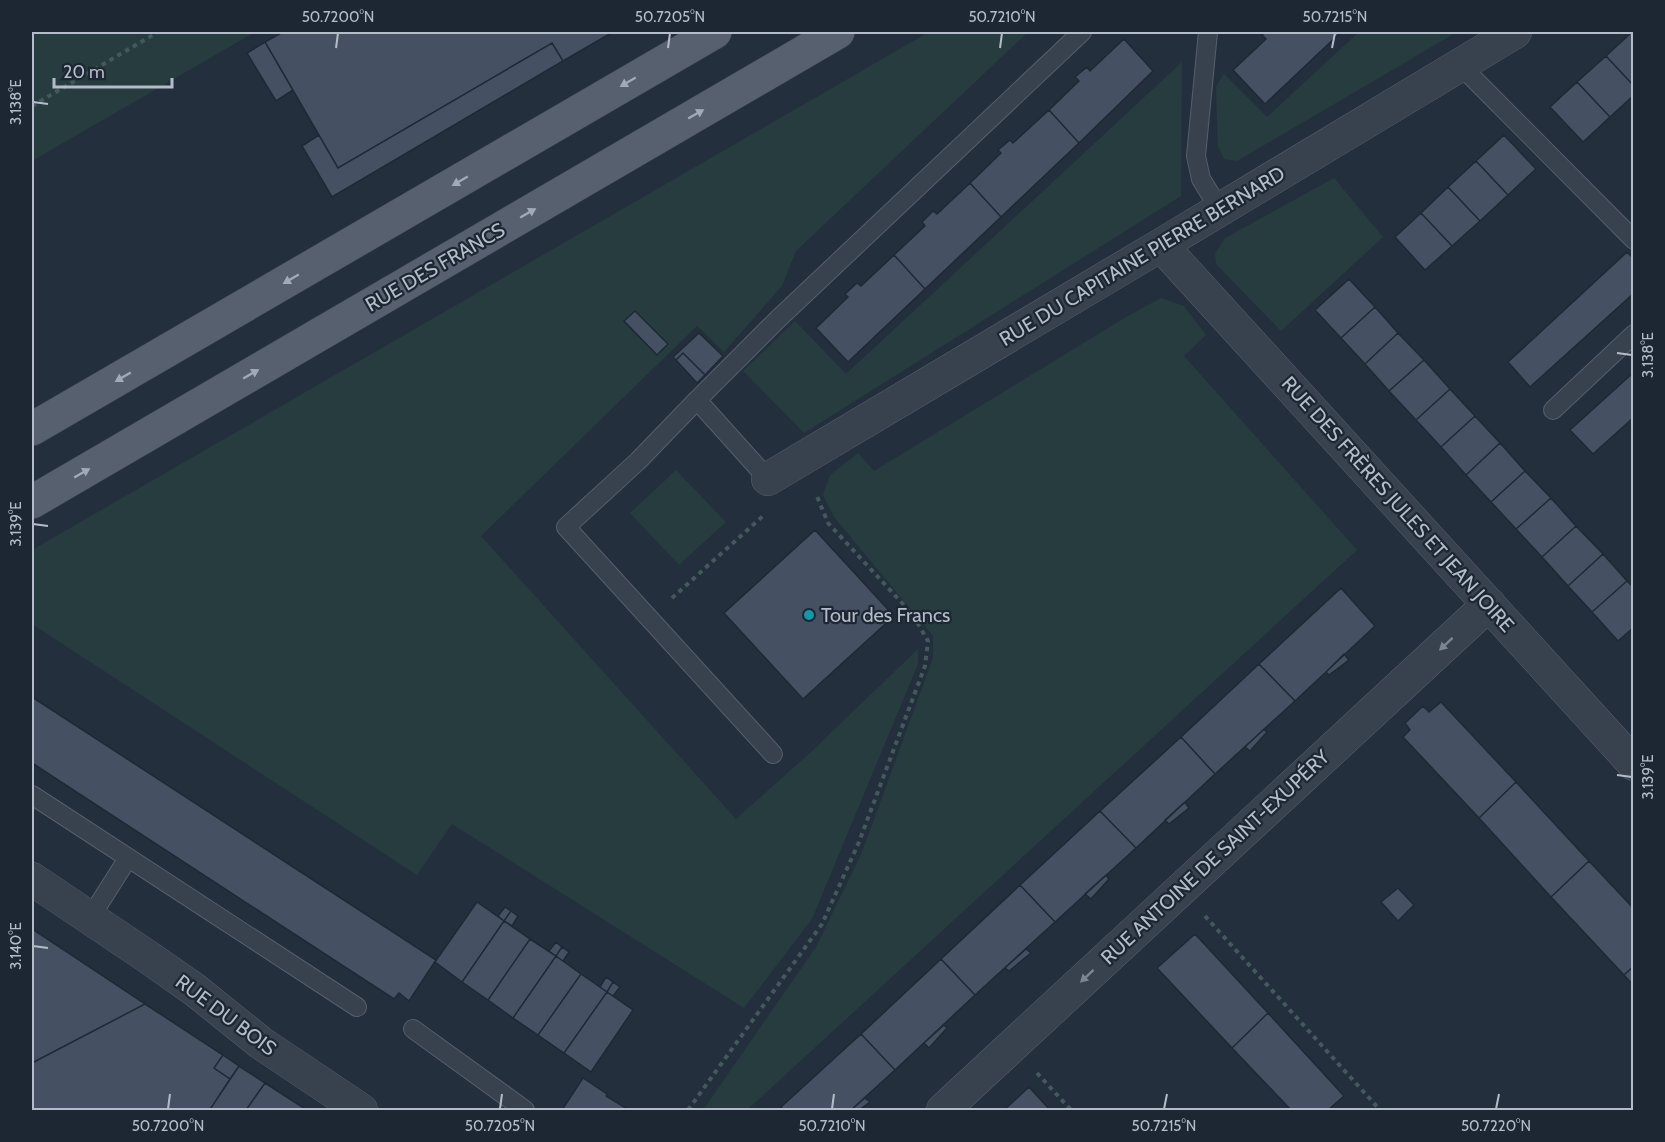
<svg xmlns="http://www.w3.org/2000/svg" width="1665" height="1142" font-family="Cabin,sans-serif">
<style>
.green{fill:#263c3f}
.building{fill:#455162;stroke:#1f2835;stroke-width:1.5}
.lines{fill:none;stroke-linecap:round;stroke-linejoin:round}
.service-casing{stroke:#565f6c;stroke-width:20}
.minor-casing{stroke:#565f6c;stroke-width:34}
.primary-casing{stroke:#414a57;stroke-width:34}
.path{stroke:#44595c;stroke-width:4;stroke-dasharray:4.5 4.5;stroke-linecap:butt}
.service{stroke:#38414e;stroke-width:18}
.minor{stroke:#38414e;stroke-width:33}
.primary{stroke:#56606e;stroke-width:33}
.oneway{fill:#a1aab7}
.oneway2{fill:#7c8592}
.ticks{fill:none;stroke:#b4bcc9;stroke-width:2}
.culture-dot{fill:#0f9aa8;stroke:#1d2633;stroke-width:2}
.labels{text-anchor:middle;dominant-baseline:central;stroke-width:4.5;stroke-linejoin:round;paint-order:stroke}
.street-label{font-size:20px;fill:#b4bcc9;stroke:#1d2633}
.poi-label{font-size:20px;fill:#b4bcc9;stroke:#1d2633;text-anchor:start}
.neatline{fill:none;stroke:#b4bcc9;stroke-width:2}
.ticks-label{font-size:15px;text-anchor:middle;fill:#b4bcc9}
</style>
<rect width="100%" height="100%" fill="#242f3e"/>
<path class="green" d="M32 32H255L32 161Z
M929 32H1028L796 251 782 286 724 352 697 326 481 536 736 819 812 751 918 649V664L812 919 744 1008 452 824 417 875 32 624V550Z
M1359 32H1457L1237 161 1224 159 1218 146 1216 86 1224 74 1267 117Z
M1182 62 1181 196 804 433 743 371 795 321 846 374Z
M1334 178 1383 237 1281 331 1216 264 1215 254 1225 238Z
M1161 298 1184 306 1206 335 1184 356 1357 550 747 1110H703L816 947 862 852 933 658V636L834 517 823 495 830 475 858 453 874 471 1126 317Z
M676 470 726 522 679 565 630 513Z"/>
<path class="building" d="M283 32H613L563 61 552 43 338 168 265 42Z
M1266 32H1338L1340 33 1265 104 1233 70 1266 39 1262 35Z
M1632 32H1634V86L1606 56Z
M1124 39 1153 71 1079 143 1049 110 1079 81 1075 77 1087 67 1090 71Z
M265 42 293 90 276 101 247 53Z
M552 43 563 61 332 197 302 146 319 135 338 168Z
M1606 56 1634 86V95L1610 117 1577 82Z
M1577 82 1610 117 1583 142 1550 107Z
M1049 110 1079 143 1001 217 970 183 1001 153 998 150 1010 140 1013 143Z
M1504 135 1536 169 1508 195 1476 161Z
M1476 161 1508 195 1480 221 1448 187Z
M970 183 1001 217 925 289 894 255 925 226 922 222 933 211 937 214Z
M1448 187 1480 221 1452 246 1421 213Z
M1421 213 1452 246 1425 270 1395 237Z
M1627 252 1634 259V293L1530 387 1508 362Z
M894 255 925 289 848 362 816 328 848 297 845 294 857 283 861 286Z
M1349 279 1375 307 1341 338 1315 310Z
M1375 307 1398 333 1365 364 1341 338Z
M635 311 668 344 657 355 624 321Z
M699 333 723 356 705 375 683 353 676 360 673 357Z
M1398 333 1424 360 1389 391 1365 364Z
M683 353 705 375 697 383 676 360Z
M1424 360 1450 389 1416 420 1389 391Z
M1634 372V417L1593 454 1570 430Z
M1450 389 1475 416 1441 447 1416 420Z
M1475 416 1500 443 1466 475 1441 447Z
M1500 443 1525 471 1491 502 1466 475Z
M1525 471 1551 498 1516 529 1491 502Z
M1551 498 1576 526 1542 557 1516 529Z
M1576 526 1603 554 1568 586 1542 557Z
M815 530 894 616 803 699 724 613Z
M1603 554 1627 581 1592 612 1568 586Z
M1627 581 1634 588V627L1618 641 1592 612Z
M1341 588 1375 626 1295 701 1259 664Z
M1344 654 1349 660 1329 675 1326 672Z
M1259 664 1295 701 1215 774 1181 737Z
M32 697 436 960 409 1001 399 993 394 999 32 763Z
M1441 702 1516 782 1479 818 1403 737 1410 730 1405 723 1423 706 1429 712Z
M1264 729 1267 732 1250 751 1245 747Z
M1181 737 1215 774 1136 848 1100 811Z
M1516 782 1589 861 1551 897 1479 818Z
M1185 802 1189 808 1169 824 1165 820Z
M1100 811 1136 848 1055 922 1020 885Z
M1589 861 1634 909V966L1624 975 1551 897Z
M1106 875 1109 879 1091 899 1085 894Z
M1020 885 1055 922 975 995 941 959Z
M1398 888 1414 905 1398 921 1381 902Z
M477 902 504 921 462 982 435 962Z
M505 907 511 911 504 921 498 916Z
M511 911 518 916 512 926 504 921Z
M504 921 530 939 488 1000 462 982Z
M32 929 145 1004 32 1063Z
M1195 934 1268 1013 1232 1048 1157 968Z
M530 939 556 956 513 1018 488 1000Z
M556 942 562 947 556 956 549 951Z
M562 947 569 952 563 961 556 956Z
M1026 949 1031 953 1009 971 1005 968Z
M556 956 581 974 538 1035 513 1018Z
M941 959 975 995 895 1070 861 1034Z
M1634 966V986L1624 975Z
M581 974 607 992 564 1053 538 1035Z
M606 977 613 982 607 992 600 987Z
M613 982 620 987 613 996 607 992Z
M607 992 633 1010 591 1072 564 1053Z
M145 1004 223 1055 214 1068 230 1079 211 1108 206 1110H32V1063Z
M1268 1013 1344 1096 1328 1110H1291L1232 1048Z
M944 1025 947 1028 929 1048 924 1043Z
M861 1034 895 1070 851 1110H784L781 1107Z
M223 1055 239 1066 230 1079 214 1068Z
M239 1066 265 1083 246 1110H206L211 1108Z
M583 1078 607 1094 606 1096 629 1110H562Z
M265 1083 307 1110H246Z
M1029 1087 1050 1110H1004Z
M865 1098 870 1102 859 1110H851Z"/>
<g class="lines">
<defs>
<path id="service" d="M1208 32 1196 156 1201 179 1220 210
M1459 64 1634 240
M697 400 777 320 1082 32
M1553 410 1634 334
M768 479 697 400 638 461 566 527 773 754
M32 795 357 1007
M90 918 128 858
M413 1029 525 1110"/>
<path id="minor" d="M1161 245 1634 764
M768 479 1161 245 1515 32
M32 879 148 957 195 990 261 1043 361 1110
M943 1110 1489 604"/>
<path id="primary" d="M32 429 715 32
M32 502 838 32"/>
</defs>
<use href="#service" class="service-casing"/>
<use href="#minor" class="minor-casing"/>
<use href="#primary" class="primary-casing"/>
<path class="path" d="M32 106 158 32
M672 598 764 515
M1205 916 1380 1110
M1037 1073 1071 1110
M688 1110 822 924 859 842 925 666 928 641 917 622 903 604 828 523 816 494"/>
<use href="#service" class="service"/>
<use href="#minor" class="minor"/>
<use href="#primary" class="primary"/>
</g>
<defs><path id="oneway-solid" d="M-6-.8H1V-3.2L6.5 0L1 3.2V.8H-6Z" transform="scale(1.5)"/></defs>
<g class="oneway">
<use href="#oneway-solid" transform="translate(628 82) rotate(150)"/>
<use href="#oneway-solid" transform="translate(696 114) rotate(-30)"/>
<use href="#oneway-solid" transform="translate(460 181) rotate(150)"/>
<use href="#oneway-solid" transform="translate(528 213) rotate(-30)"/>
<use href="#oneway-solid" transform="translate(291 279) rotate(150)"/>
<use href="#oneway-solid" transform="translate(251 374) rotate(-30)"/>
<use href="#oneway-solid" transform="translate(123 377) rotate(150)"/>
<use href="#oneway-solid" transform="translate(82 473) rotate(-30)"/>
</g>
<g class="oneway2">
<use href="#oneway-solid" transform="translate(1446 644) rotate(137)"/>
<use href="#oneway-solid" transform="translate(1087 976) rotate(137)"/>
</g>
<path class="ticks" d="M336 48 338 33M668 48 670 33M1000 48 1002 33M1332 48 1335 33M33 102 48 104M1617 353 1632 355M33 524 48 526M1617 775 1632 777M33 946 48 948M168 1109 170 1094M500 1109 502 1094M832 1109 834 1094M1164 1109 1167 1094M1496 1109 1499 1094"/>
<circle class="culture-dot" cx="809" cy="615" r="6"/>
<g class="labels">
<g class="street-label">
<text transform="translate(1142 256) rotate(-31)">RUE DU CAPITAINE PIERRE BERNARD</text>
<text transform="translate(435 267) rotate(-30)">RUE DES FRANCS</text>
<text transform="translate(1398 504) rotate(48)">RUE DES FRÈRES JULES ET JEAN JOIRE</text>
<text transform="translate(1215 857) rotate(-43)">RUE ANTOINE DE SAINT-EXUPÉRY</text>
<text transform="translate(226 1015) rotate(37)">RUE DU BOIS</text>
</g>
<g class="poi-label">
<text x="821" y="615">Tour des Francs</text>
</g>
</g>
<rect width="1665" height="1142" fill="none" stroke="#1d2633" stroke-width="66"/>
<path d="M54 78v9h118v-9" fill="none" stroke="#b4bcc9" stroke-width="3"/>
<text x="63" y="78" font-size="18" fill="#b4bcc9" stroke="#1d2633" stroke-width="4.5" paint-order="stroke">20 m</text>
<rect x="33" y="33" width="1599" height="1076" class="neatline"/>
<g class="ticks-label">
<text x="338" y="22">50.7200°N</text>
<text x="670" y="22">50.7205°N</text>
<text x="1002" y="22">50.7210°N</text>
<text x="1335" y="22">50.7215°N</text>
<text transform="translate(16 102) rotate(-90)" y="5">3.138°E</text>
<text transform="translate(1648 355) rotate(-90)" y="5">3.138°E</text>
<text transform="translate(16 524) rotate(-90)" y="5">3.139°E</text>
<text transform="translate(1648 777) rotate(-90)" y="5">3.139°E</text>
<text transform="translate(16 946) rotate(-90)" y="5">3.140°E</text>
<text x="168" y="1131">50.7200°N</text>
<text x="500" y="1131">50.7205°N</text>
<text x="832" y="1131">50.7210°N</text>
<text x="1164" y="1131">50.7215°N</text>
<text x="1496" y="1131">50.7220°N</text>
</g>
</svg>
